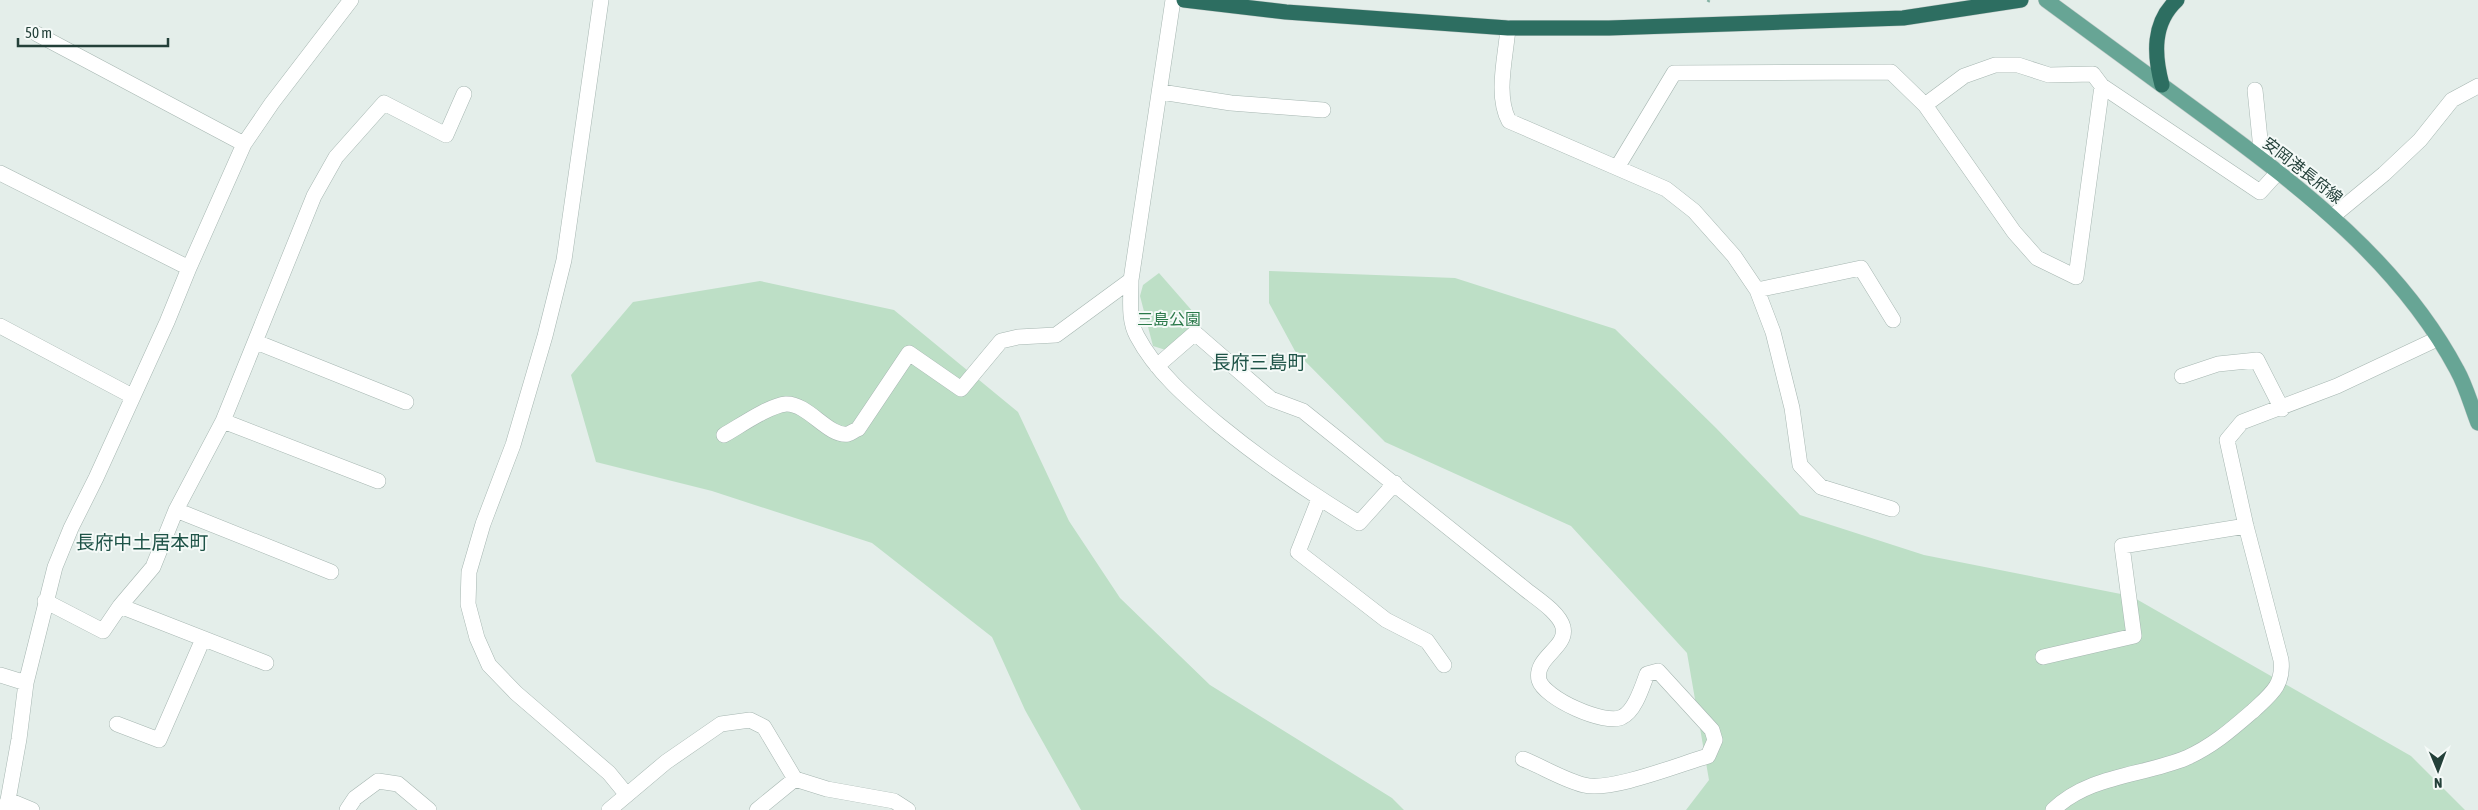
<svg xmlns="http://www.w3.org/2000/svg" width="2478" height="810" font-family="'Asap Condensed','Noto Sans JP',sans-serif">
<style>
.green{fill:#bddfc6}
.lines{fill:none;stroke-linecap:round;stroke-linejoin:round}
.minor-casing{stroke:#a6b6b1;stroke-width:16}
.major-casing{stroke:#c1cac8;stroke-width:16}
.highway-casing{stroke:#c1cac8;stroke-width:16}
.path{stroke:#84b2a4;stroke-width:3;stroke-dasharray:2.5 4;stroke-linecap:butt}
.minor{stroke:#fff;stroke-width:15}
.major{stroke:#67a595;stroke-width:15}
.highway{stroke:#2d6e61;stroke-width:15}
.labels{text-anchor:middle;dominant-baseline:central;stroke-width:4;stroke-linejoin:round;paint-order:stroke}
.street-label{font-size:16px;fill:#234039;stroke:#f5faf8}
.park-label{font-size:16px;fill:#2b794a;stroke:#f5faf8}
.quarter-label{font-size:19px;fill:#1e5347;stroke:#f5faf8}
</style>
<rect width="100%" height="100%" fill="#e4eeea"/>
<path class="green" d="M1269 271 1455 278 1615 329 1716 428 1800 515 1924 555 2131 596 2411 756 2465 810H1686L1709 780 1687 653 1571 526 1385 442 1295 351 1269 303Z
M1159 273 1201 321 1169 351 1153 346 1140 296 1143 285Z
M760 281 894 310 1018 412 1069 521 1120 598 1210 685 1392 798 1404 810H1081L1025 710 992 637 872 543 712 491 596 462 571 375 633 302Z"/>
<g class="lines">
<defs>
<path id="minor" d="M601 0 564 260 545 336 513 445 483 524 469 572 468 604 477 638 489 665 516 693 609 773 627 795
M1173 0 1131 280C1131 299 1128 320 1137 336 1156 372 1188 399 1219 425 1263 461 1310 493 1359 523L1395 483
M1508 28C1506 56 1495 95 1509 121L1666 189 1694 211 1734 256 1757 290 1773 332 1792 408 1800 465 1821 487 1892 509
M37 34 244 144
M2255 90 2262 159
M1161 92 1231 103 1323 110
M1925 105 1964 76 1995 65H2018L2049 75 2093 74 2102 86
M1618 166 1674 73 1891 72 1925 105 2014 232 2037 258 2076 277 2102 86 2260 192 2279 171
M0 173 189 268
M2333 216 2384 174 2420 140 2452 100 2478 86
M1757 290 1861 268 1893 320
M0 326 132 396
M256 342 406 402
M1157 366 1195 333 1271 399 1303 411 1525 589C1536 598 1559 612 1563 627 1568 648 1534 657 1539 680 1544 698 1605 726 1622 717 1635 711 1642 687 1647 674L1658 671 1712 730 1715 740 1708 756C1680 764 1611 792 1584 785 1564 780 1543 767 1523 759
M2182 376 2218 364 2257 360 2282 409
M223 421 378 481
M724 435C740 426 768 406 786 404 808 403 828 437 848 434 851 433 855 430 858 429L909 353 961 389 1001 341 1018 337 1056 335 1131 280
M1319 499 1298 552 1386 620 1427 641 1444 665
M176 510 331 572
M45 601 103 631 120 606 153 567 176 510 223 421 314 196 336 157 384 103 446 135 464 94
M120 606 266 663
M2043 657 2134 636 2122 546 2246 526
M0 675 26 683
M117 724 159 740 203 639
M8 800 32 810
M4 810 8 800 19 739 26 683 55 567 71 528 96 478 167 322 189 268 244 144 272 103 351 0
M347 810 355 798 378 781 398 784 429 810
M609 810 666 762 721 724 750 720 764 727 795 779 827 789 894 801 908 810
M757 810 795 779
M2053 810C2089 775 2142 776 2186 758 2213 746 2232 729 2254 710 2271 694 2284 685 2281 660L2246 526 2227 440 2242 422 2337 386 2437 339"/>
<path id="major" d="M2046 0C2100 40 2154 79 2208 119 2303 189 2400 263 2457 370 2466 386 2471 405 2478 423"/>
<path id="highway" d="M1184 0 1286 12 1508 28H1609L1903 18 2021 0
M2162 85C2154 55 2152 23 2177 0"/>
</defs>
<use href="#minor" class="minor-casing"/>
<use href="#major" class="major-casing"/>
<use href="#highway" class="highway-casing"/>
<path class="path" d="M1708 2 1709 0"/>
<use href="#minor" class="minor"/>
<use href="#major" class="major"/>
<use href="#highway" class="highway"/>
</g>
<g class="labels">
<g class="street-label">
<text transform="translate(2303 170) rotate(38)">安岡港長府線</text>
</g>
<g class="park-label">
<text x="1169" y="319">三島公園</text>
</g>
<g class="quarter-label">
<text x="1259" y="362">長府三島町</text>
<text x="142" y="542">長府中土居本町</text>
</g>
</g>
<g transform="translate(2438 770) rotate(179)" stroke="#f5faf8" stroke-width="4" paint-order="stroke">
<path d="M0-4L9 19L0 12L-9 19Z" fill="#234039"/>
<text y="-8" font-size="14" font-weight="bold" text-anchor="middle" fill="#234039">N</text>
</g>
<path d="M18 38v8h150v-8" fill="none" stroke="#234039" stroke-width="2.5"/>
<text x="25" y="38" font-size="15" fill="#234039" stroke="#f5faf8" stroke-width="4" paint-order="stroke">50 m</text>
</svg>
